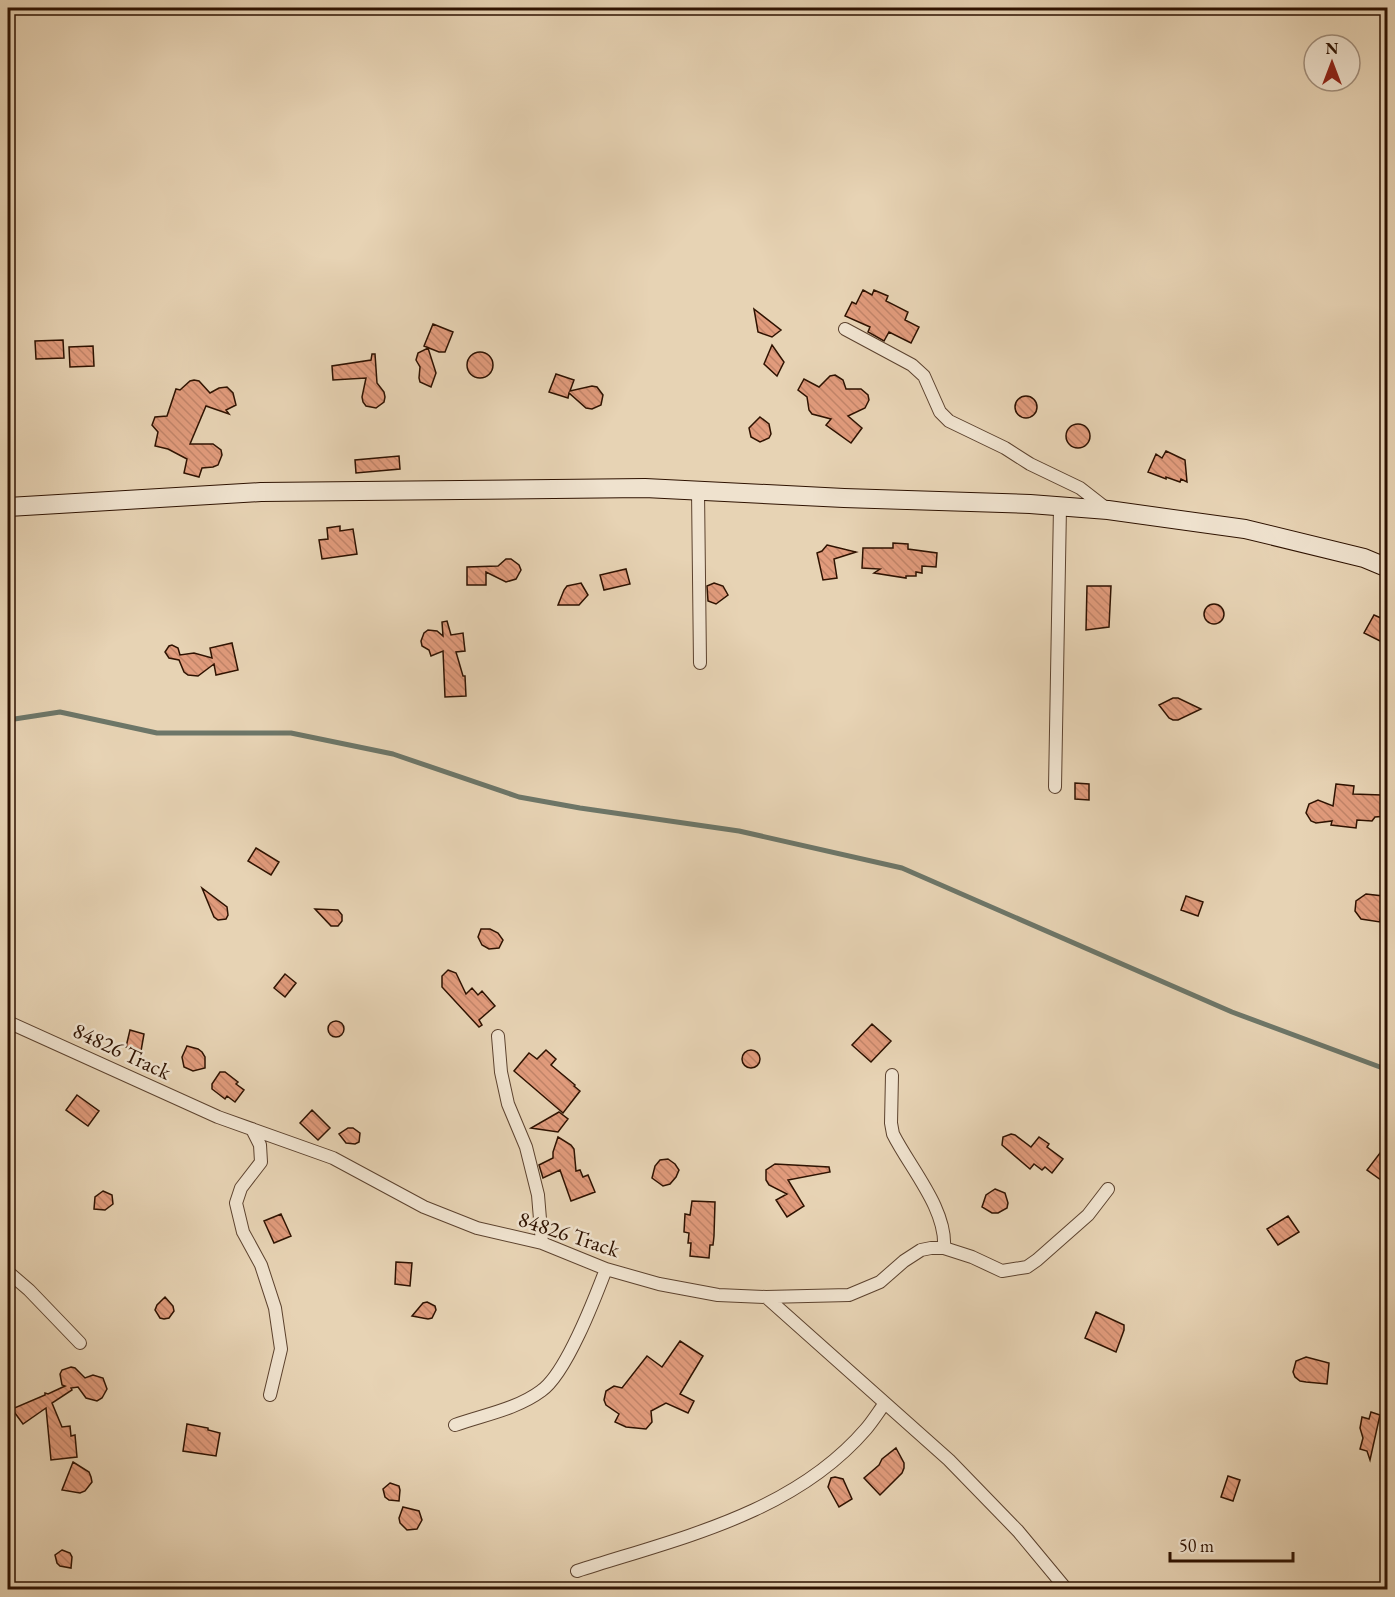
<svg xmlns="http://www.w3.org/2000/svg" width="1395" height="1597" font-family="'EB Garamond',serif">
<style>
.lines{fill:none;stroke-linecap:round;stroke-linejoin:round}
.stream{stroke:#6d7668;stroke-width:5}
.building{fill:url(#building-back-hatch);stroke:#2e1201;stroke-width:1.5}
.street-casing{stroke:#5c422e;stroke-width:14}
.secondary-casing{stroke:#2e1201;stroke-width:20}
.street{stroke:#efe2ce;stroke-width:12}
.secondary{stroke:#efe2ce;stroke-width:18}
.labels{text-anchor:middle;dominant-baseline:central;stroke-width:5;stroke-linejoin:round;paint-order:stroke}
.street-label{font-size:22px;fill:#2e1201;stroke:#efe2ce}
</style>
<defs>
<pattern id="building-back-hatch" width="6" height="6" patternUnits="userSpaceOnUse" patternTransform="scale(1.5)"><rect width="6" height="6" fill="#e19b7c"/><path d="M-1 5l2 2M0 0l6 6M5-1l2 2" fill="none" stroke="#c18469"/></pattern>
</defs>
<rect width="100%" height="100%" fill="#e7d3b4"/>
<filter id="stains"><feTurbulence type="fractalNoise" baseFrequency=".00333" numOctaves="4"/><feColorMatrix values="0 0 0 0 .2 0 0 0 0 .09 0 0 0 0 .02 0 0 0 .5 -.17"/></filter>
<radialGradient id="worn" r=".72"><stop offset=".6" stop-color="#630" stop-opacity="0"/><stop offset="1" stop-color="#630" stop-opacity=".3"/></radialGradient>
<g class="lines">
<path class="stream" d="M8 720 60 712 157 733H291L393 754 519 797 580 808 739 831 902 868 1232 1012 1388 1070"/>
</g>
<path class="building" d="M863 290 872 295 874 290 888 296 886 301 908 312 905 320 919 327 911 343 889 332 884 341 868 332 870 327 845 316 852 302 856 304Z
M754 309 781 330 772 337 758 332Z
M433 324 453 332 445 352H439L424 346Z
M63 340 64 358 36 359 35 341Z
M772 345 784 362 777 376 764 364Z
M93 346 94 366 70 367 69 347Z
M428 348 436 373 431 387 420 382 419 378 420 367 416 360 418 353Z
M467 365a13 13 0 1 1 26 0a13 13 0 1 1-26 0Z
M372 354H375L377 383 384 392 385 397 384 402 376 408 366 406 363 402 362 397 366 378 333 380 332 366 371 360Z
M556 374 574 380 570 391 592 386 597 387 603 395 601 405 592 409 586 408 569 393 568 398 549 392Z
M835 375 843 380 846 389H861L868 395 869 400 865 408 848 416 862 428 851 443 826 425 831 419 812 414 809 410 807 397 798 390 804 379 819 387 830 376Z
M194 380 199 381 210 393 219 388 227 387 233 393 236 405 226 410 229 414 206 406 190 444H213L221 450 222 455 218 465 213 467 202 468 199 477 184 473 187 459 168 449 155 446 158 432 152 425 155 417 167 416 176 389 180 390 190 381Z
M1015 407a11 11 0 1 1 22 0a11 11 0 1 1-22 0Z
M760 417 769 424 771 434 769 438 760 442 751 437 749 428Z
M1066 436a12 12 0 1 1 24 0a12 12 0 1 1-24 0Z
M1166 451 1185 460 1187 482 1181 479 1180 482 1166 477V479L1148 472 1156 454 1162 458Z
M399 456 400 469 356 473 355 460Z
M340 526V531L353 529 357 554 322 559 319 540 328 539 327 528Z
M893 543 908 544V549L937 553 936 567 922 566V573L916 572V576H906V578L874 573 880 569 862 568 863 548H893Z
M827 545 856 552 834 559 837 578 823 580 817 553 822 551Z
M506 559H511L519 565 521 570 516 579 506 582 486 572V585H467V567L498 566Z
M626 569 630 584 604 590 600 575Z
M581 583 588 595 579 605H558L564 590 567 586Z
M714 583 723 586 728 595 716 604 708 601 707 586Z
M1087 586H1111L1109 627 1086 630Z
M1204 614a10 10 0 1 1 20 0a10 10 0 1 1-20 0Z
M1374 615 1388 621V645L1364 633Z
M447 621 451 635 463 633 465 651 456 652 463 676H465L466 696 445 697 443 651 431 656 429 650 422 646 421 641 424 633 428 630 437 631 443 636 442 622Z
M232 643 238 670 216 675 214 664 198 676 188 675 184 672 179 660 169 658 165 652 169 646 172 645 178 648 180 655 194 653 212 658 210 648Z
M1173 698H1178L1201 709 1178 720H1173L1169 718 1159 705Z
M1075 783 1089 784V800L1075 799Z
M1336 784 1354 786 1353 794 1382 795 1388 799V816L1375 817 1372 821 1357 820 1356 828 1331 825 1332 821 1316 823 1311 821 1306 813 1309 804 1318 800 1333 806Z
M256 848 279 862 271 875 248 861Z
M202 888 227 907 228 915 226 919 218 920 214 917Z
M1366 894 1383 896 1380 922 1361 919 1355 911 1356 901Z
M1186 896 1203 902 1198 916 1181 910Z
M315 909 338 910 342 915V921L338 926H331Z
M481 929H490L498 933 503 940 499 948 489 949 482 945 478 937Z
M448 970 456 973 466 994 472 988 478 995 482 991 495 1006 479 1020 482 1025 479 1027 442 987V976Z
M285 974 296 983 285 997 274 988Z
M328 1029a8 8 0 1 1 16 0a8 8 0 1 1-16 0Z
M872 1024 891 1041 871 1062 852 1045Z
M130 1030 144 1034 141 1051 126 1047Z
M187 1046 198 1049 202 1052 205 1057V1068L193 1071 184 1067 182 1057Z
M546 1050 556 1059 551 1065 575 1085 574 1086 580 1091 563 1113 514 1071 529 1053 537 1059Z
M742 1059a9 9 0 1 1 18 0a9 9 0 1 1-18 0Z
M220 1072H225L238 1082 236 1084 244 1090 235 1102 227 1096 225 1099 212 1089V1084Z
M77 1095 99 1111 88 1126 66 1110Z
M312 1110 330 1128 318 1140 300 1123Z
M559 1112 568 1119 558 1132 531 1128Z
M348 1128H353L360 1133 359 1142 355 1144 346 1143 339 1134Z
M1011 1134 1015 1135 1031 1147 1039 1137 1049 1144 1047 1147 1063 1159 1052 1173 1045 1167 1042 1170 1034 1164 1030 1169 1002 1145 1003 1137Z
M558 1137 571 1145 574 1149 576 1171 580 1170 583 1177 588 1175 595 1192 571 1201 560 1170 543 1178 539 1165 553 1158V1152Z
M1380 1153 1388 1159V1185L1367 1170Z
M668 1159 675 1164 679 1170 676 1177 670 1184 663 1186 652 1178 655 1166 660 1160Z
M775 1164 829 1167 830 1172 788 1180 804 1206 787 1217 776 1200 787 1194 769 1185 766 1180V1170Z
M995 1189 1005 1193 1008 1203 1007 1208 998 1213H992L982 1207 986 1195Z
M103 1191 112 1195 113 1204 105 1210 94 1209 95 1197Z
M692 1201 715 1202 714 1236 713 1245H710L709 1258 690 1256 691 1243H688L689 1233 684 1232 685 1214 690 1215Z
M281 1214 291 1236 274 1243 264 1221Z
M1288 1216 1299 1232 1278 1245 1267 1229Z
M396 1262 412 1263 410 1286 395 1284Z
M165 1297 173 1306 174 1311 169 1318 164 1319 160 1318 155 1310 157 1305Z
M427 1302 435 1306 436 1310 432 1318 428 1319 412 1316 423 1303Z
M1096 1312 1124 1325V1330L1116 1352 1085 1338Z
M680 1341 703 1356 680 1394 694 1401 688 1413 666 1403 651 1411 652 1422 646 1429 626 1427 615 1422 619 1414 606 1405 604 1400 606 1391 614 1386 622 1388 647 1356 662 1367Z
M1306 1357 1329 1363 1327 1384 1306 1382 1300 1381 1295 1377 1293 1372 1296 1361Z
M71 1367 75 1368 85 1378 93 1375 103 1378 107 1389 102 1398 97 1401 86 1398 78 1387 71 1388 72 1390 52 1403 62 1427 70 1426 71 1436 75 1435 77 1457 51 1460 46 1408 23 1424 12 1409 45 1395V1393L48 1394 65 1386 62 1385 60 1374 62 1370Z
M1371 1412 1380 1415 1370 1460 1367 1451 1360 1449 1363 1438 1360 1428 1362 1417 1369 1419Z
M187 1424 208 1428V1430L220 1433 216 1456 183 1451Z
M896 1448 904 1463V1468L902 1473 880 1495 864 1478 879 1465 882 1459Z
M73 1462 89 1472 91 1477 92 1482 85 1491 80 1493 62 1490Z
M1228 1476 1240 1480 1233 1501 1221 1497Z
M835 1477 843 1479 852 1499 839 1507 828 1487 831 1478Z
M390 1483 399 1486 400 1490 399 1501 389 1500 385 1497 383 1489Z
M403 1507 419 1511 422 1520 417 1529 407 1530 400 1523 399 1518Z
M62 1550 70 1553 72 1557 71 1568 60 1566 57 1563 55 1555Z"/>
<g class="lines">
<defs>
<path id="street" d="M845 329 912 365 924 376 940 412 949 421 1005 448 1030 464 1080 488 1107 509
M698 491 700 663
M1055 787 1060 507
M8 1022 218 1117 333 1158 424 1207 477 1228 542 1243 606 1269 659 1284 718 1295 766 1297 849 1295 880 1282 904 1261 921 1250 931 1248H944L972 1257 1002 1271 1027 1267 1037 1260 1088 1215 1108 1189
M498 1036 501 1072 508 1104 526 1147 538 1195 542 1243
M892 1075 891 1123 893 1134C910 1168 947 1209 944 1248
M252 1129 260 1145 261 1162 241 1188 236 1203 243 1232 261 1265 275 1308 281 1349 270 1395
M8 1272 29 1290 80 1343
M766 1297 949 1460 1018 1531 1067 1590
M455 1425C483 1415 517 1409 541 1391 566 1374 595 1298 606 1269
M577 1571C679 1538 793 1514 866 1429 873 1421 879 1411 885 1403"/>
<path id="secondary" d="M8 507 261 492 645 488 844 498 1030 504 1108 510 1245 529 1364 558 1388 568"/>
</defs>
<use href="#street" class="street-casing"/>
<use href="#secondary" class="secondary-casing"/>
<use href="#street" class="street"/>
<use href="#secondary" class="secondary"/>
</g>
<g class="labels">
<g class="street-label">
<text transform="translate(122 1051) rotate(25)">84826 Track</text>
<text transform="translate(569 1234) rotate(18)">84826 Track</text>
</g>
</g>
<rect width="1395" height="1597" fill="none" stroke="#e7d3b4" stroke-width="30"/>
<rect x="9" y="9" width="1377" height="1579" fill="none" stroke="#2e1201" stroke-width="3"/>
<rect x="15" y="15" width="1365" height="1567" fill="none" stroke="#2e1201" stroke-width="1.5"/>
<g transform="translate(1332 63)"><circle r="28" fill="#efe2ce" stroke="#a28f7c" stroke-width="1.5"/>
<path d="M0-4.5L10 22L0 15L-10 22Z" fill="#8f2418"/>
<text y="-9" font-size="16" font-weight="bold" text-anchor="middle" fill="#2e1201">N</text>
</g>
<path d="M1170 1552v9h123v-9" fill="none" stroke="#2e1201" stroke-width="3"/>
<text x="1179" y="1552" font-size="18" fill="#2e1201" stroke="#efe2ce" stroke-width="4.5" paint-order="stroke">50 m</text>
<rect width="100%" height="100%" filter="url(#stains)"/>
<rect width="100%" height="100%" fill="url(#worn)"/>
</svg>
